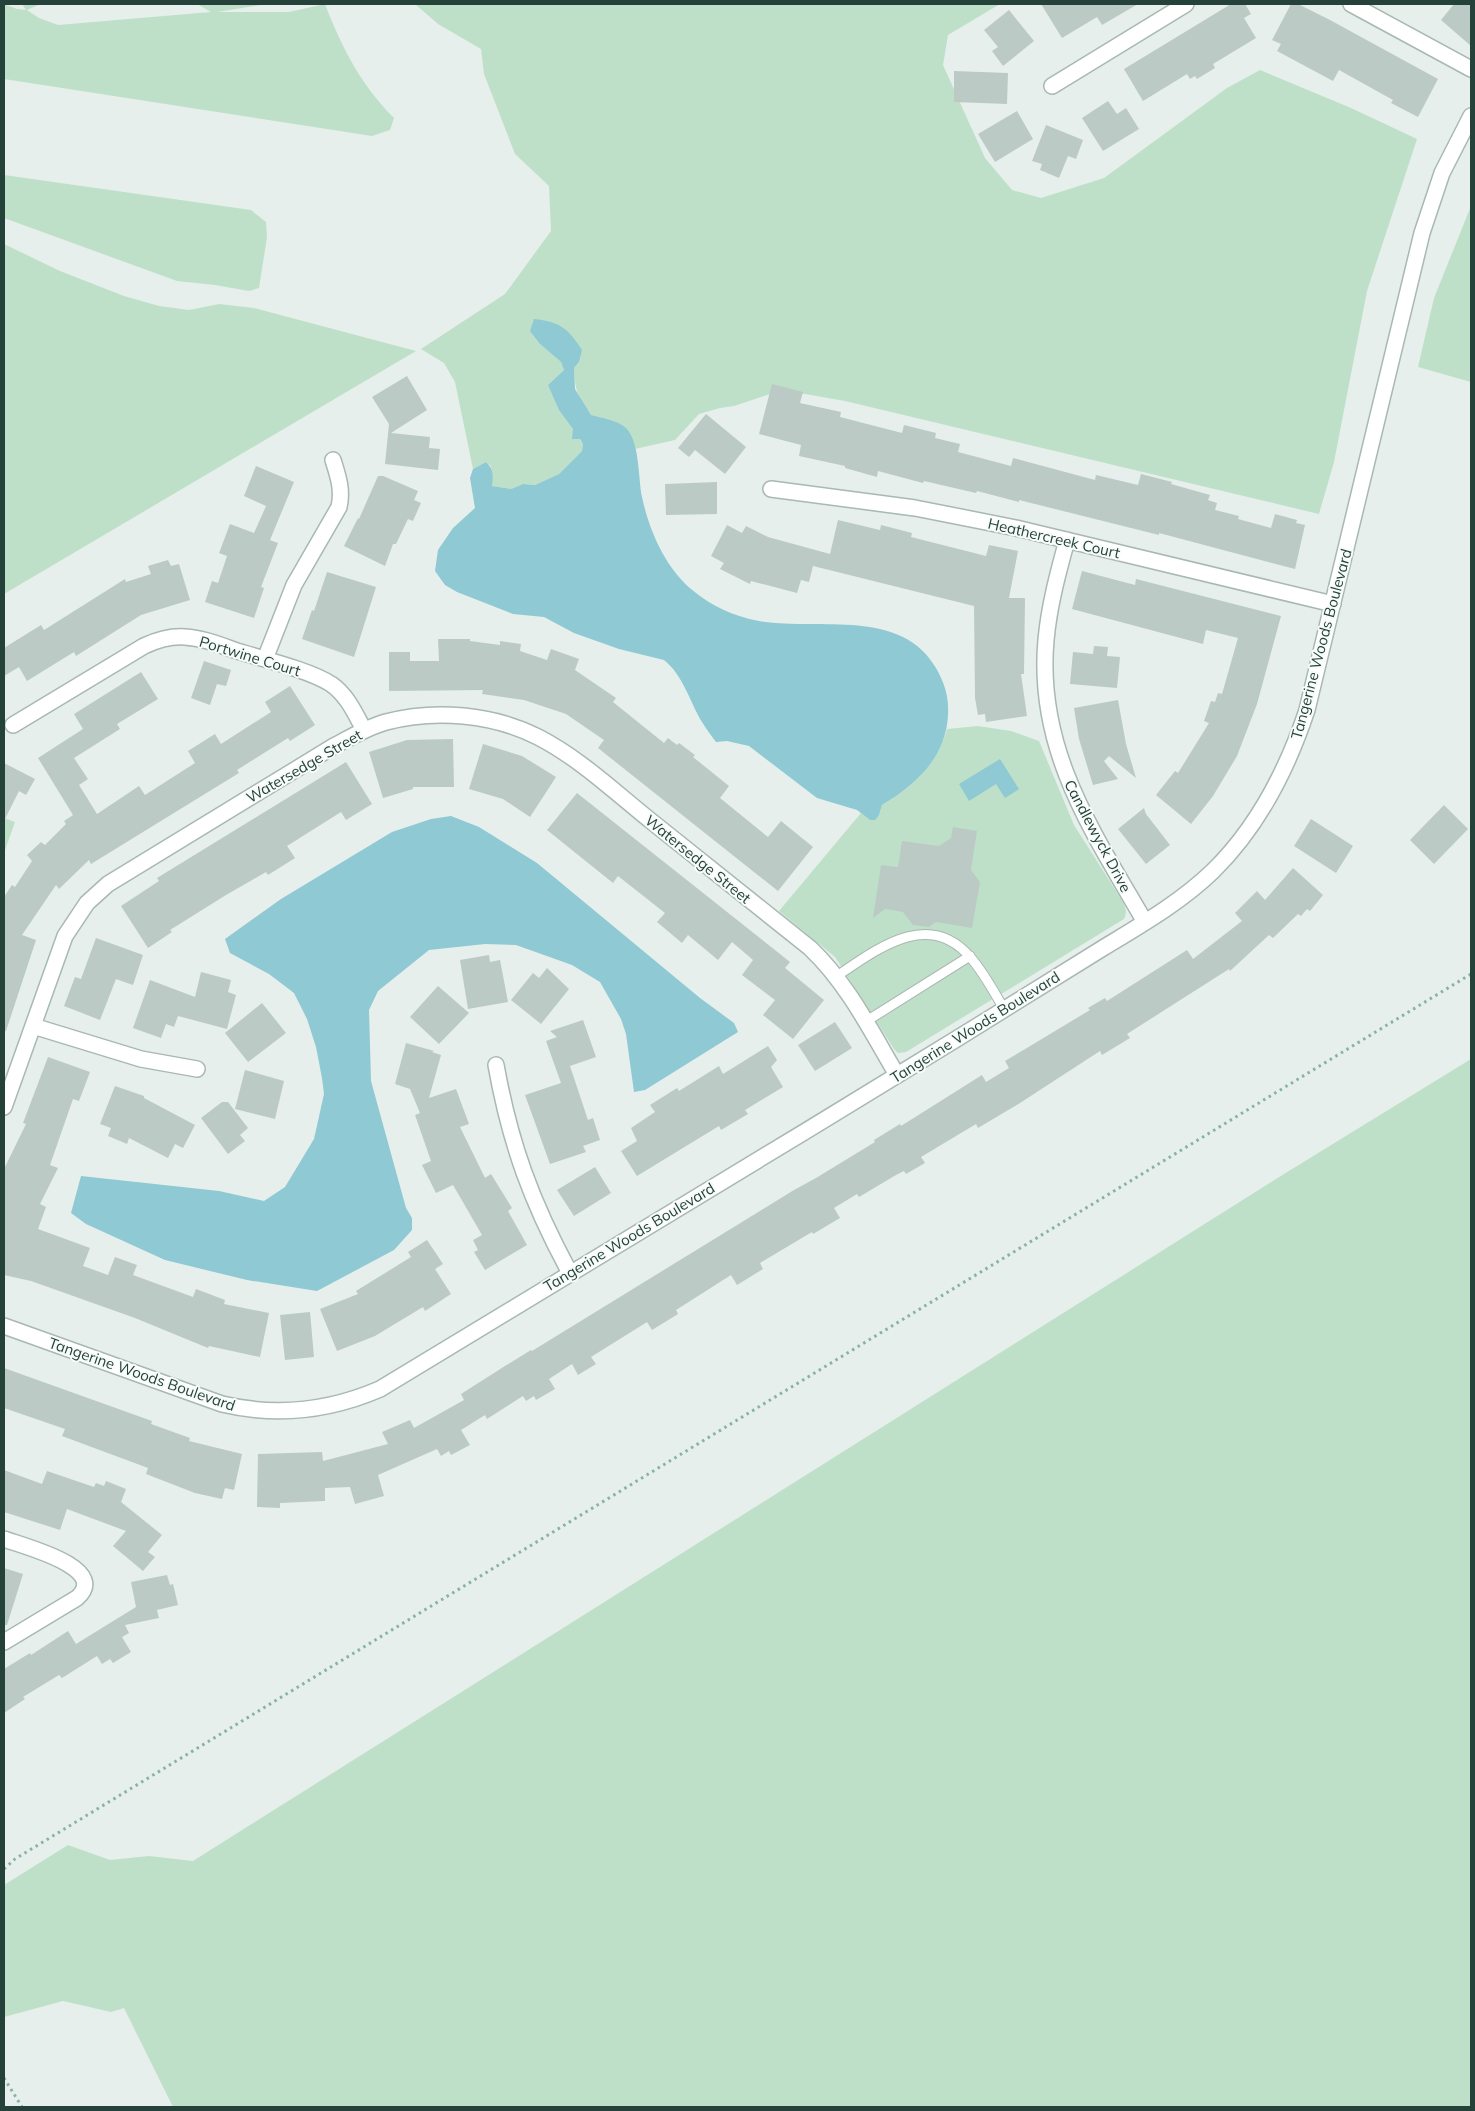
<svg xmlns="http://www.w3.org/2000/svg" width="1475" height="2111" font-family="Mulish,sans-serif">
<style>
.green{fill:#bfe0c8}
.water{fill:#8ec9d4}
.building{fill:#bbcac4}
.lines{fill:none;stroke-linecap:round;stroke-linejoin:round}
.lane-casing{stroke:#a8b8b2;stroke-width:11}
.street-casing{stroke:#a8b8b2;stroke-width:18}
.path{stroke:#86b3a5;stroke-width:3;stroke-dasharray:2.5 4;stroke-linecap:butt}
.lane{stroke:#fff;stroke-width:9}
.street{stroke:#fff;stroke-width:15}
.labels{text-anchor:middle;dominant-baseline:central;stroke-width:4;stroke-linejoin:round;paint-order:stroke}
.street-label{font-size:15px;fill:#24423a;stroke:#f7fbf9}
</style>
<rect width="100%" height="100%" fill="#e6efeb"/>
<path class="green" d="M4 4 17 9 26 10 22 4H40L27 10 39 18 58 25 211 12 197 4H266L217 12H289L325 4C342 48 361 85 394 118L390 130 372 136 4 79Z
M415 4H1000L948 35 943 65 985 158 1012 190 1041 198 1104 178 1227 88 1260 70 1351 108 1417 139 1367 291 1334 462 1319 514 845 401 782 390 734 406 720 408 699 414 675 440 635 449C632 426 610 420 591 415 578 395 575 392 574 368L579 362 540 344 561 362 564 370 548 385 567 420 583 444 582 451 559 474 535 485 523 484 511 489 492 486 491 466 486 462 473 469 455 382 444 363 421 349 505 294 551 231 549 186 515 154 484 74 481 49 438 24Z
M4 175 251 210 266 222 267 237 259 288 249 291 215 285 177 281 4 218Z
M1471 206V382L1418 367 1434 298Z
M4 244 60 271 124 296 159 306 189 310 219 304 254 308 416 351 4 594Z
M978 726 1011 731 1039 741 1074 825 1123 902C1126 909 1127 912 1124 919L906 1052 898 1053 894 1049 835 957 779 911 861 813 870 820 879 815 882 805C913 787 937 764 947 729Z
M4 818 15 822 4 853Z
M1471 1059V2107H173L124 2008 111 2012 63 2001 4 2017V1885L68 1845 110 1860 149 1856 193 1861 1284 1174Z"/>
<path class="water" d="M534 319C560 322 568 328 582 350L579 362 574 368 575 389 591 415C602 418 617 420 626 428 640 442 638 478 642 497 649 530 665 567 691 589 711 606 733 616 759 621 817 631 901 607 936 668 945 684 949 697 948 715 946 757 916 785 882 805L879 815 875 820H870L857 810 817 798 749 746 727 741 716 742C711 735 706 729 702 722 690 702 683 675 664 660L619 649 574 633 544 617 513 614 457 592 445 585 435 571 438 550 453 528 475 508 470 478 473 469 486 462C494 469 493 476 492 486L511 489 523 484 535 485 559 474 582 451 583 444 580 439H572L573 429 559 410 548 385 564 370 561 362 540 344 530 331Z
M1000 759 1019 789 1005 798 996 784 969 801 959 784Z
M451 816 479 827 537 863 700 998 734 1023 738 1032 645 1090 634 1092 626 1034 621 1019 600 982 572 965 516 945 485 944 429 950 378 991 369 1010 371 1081 406 1208 412 1218V1230L394 1250 317 1291 247 1280 165 1260 86 1224 71 1213 81 1176 219 1191 264 1201 285 1187 314 1139 324 1094 322 1078 316 1047 307 1019 294 993 269 974 230 953 225 939 281 899 392 832 431 819Z"/>
<path class="building" d="M1041 4H1138L1102 25 1097 17 1062 38Z
M1231 4H1245L1251 14 1244 18 1256 38 1213 64 1215 68 1197 79 1195 76 1190 79 1187 74 1143 101 1124 69Z
M1291 4H1298L1330 20 1438 79 1418 117 1391 103 1393 100 1339 70 1333 81 1277 51 1281 44 1272 40Z
M1454 4H1471V46L1441 20Z
M1009 10 1034 41 1003 66 992 51 998 47 984 30Z
M954 71 1008 73 1007 104 954 102Z
M1108 101 1117 114 1126 108 1139 129 1103 151 1082 118Z
M1017 111 1033 139 995 162 978 134Z
M1046 125 1083 140 1076 159 1068 156 1059 178 1040 170 1042 164 1032 161Z
M407 376 427 410 391 433 430 437 429 448 440 449 438 470 385 464 389 424 372 397Z
M772 384 803 392 800 403 841 412 840 417 902 433 904 425 936 433 935 438 960 444 958 452 1011 466 1013 458 1095 480 1096 475 1138 485 1141 474 1172 482 1171 484 1210 495 1208 500 1217 503 1215 510 1239 516 1238 519 1271 528 1275 514 1297 520 1296 523 1305 525 1295 569 1159 533V535L1019 500V502L977 491 976 493 924 481 923 483 878 471 877 477 845 468V466L799 456 801 445 759 434Z
M706 414 746 447 725 474 695 450 689 457 678 448Z
M256 466 294 482 270 540 278 543 261 587 264 588 254 618 205 602 212 581 218 583 227 556 219 553 230 524 254 533 266 506 244 496Z
M378 476H383L418 491 414 500 421 503 413 521 408 519 396 544H393L385 566 344 546 358 518 359 519Z
M717 482V514L666 515 665 484Z
M838 520 880 530 881 525 912 533 911 537 986 556 989 545 1018 551 1009 598H1025L1024 674H1021L1027 716 986 722 985 714 978 715 975 698 974 606 813 566 809 582 801 580 797 593 751 581 750 584 720 569 724 563 711 556 727 525 742 533 746 526 768 537 830 554Z
M168 560 171 566 179 564 190 600 141 615 76 656 74 652 27 681 19 667 4 676V648L41 625 44 630 125 579 126 582 151 574 148 566Z
M1082 571 1135 585 1136 579 1281 616 1257 704 1237 756 1213 796 1191 824 1156 795 1175 771 1178 773 1209 723 1204 721 1211 701 1215 702 1218 693 1222 694 1238 638 1206 630 1203 644 1072 609Z
M327 572 376 587 354 657 302 639 312 610 314 611Z
M438 639H470V641L500 645V641L521 644 520 651 547 660 551 649 579 659 575 670 616 698 613 702 664 743 668 738 677 745 679 743 695 755 693 757 729 786 720 798 768 837 781 821 813 847 778 891 598 748 604 740 566 714 524 700 482 694 483 690 389 691V652H410V661H439Z
M1094 646 1108 647 1107 656 1120 657 1117 688 1070 684 1073 652 1093 654Z
M204 661 231 670 226 686 217 684 210 705 191 698Z
M141 672 158 699 117 724 120 729 74 758 88 779 79 785 97 814 139 786 145 795 195 763 188 751 215 734 221 744 271 712 265 702 290 686 315 725 290 741 288 738 237 770 239 773 91 864 89 860 59 889 56 885 22 935 36 940 6 1031H4V897L12 885 15 887 32 861 27 855 41 842 45 845 66 824 64 821 73 815 38 758 83 729 74 714Z
M1118 700 1126 744 1136 778 1109 756 1104 761 1118 779 1093 785 1079 739 1074 708Z
M453 739 454 787H413V789L383 798 369 752 407 740Z
M483 744 522 756 556 777 530 817 503 799 469 789Z
M346 762 372 804 346 820 341 812 287 846 295 858 268 875 266 872 226 895 170 930 172 932 148 948 121 906 159 881 157 878Z
M4 763 35 779 26 795 19 791 4 821Z
M577 793 790 962 785 968 824 1000 793 1039 763 1015 775 1000 742 975 753 960 732 942 718 960 688 935 682 943 657 922 665 913 618 876 613 883 547 830Z
M1444 805 1468 829 1434 864 1410 840Z
M1144 808 1146 814 1170 845 1146 864 1118 829Z
M1311 819 1353 846 1336 873 1294 846Z
M953 827 977 831 971 870 980 882 972 928 936 922 929 927 913 925 903 912 885 909 873 918 881 865 898 867 902 841 939 846 951 838Z
M1293 868 1323 895 1310 911 1307 909 1301 916 1298 914 1273 938 1269 935 1230 971 1229 969 1127 1034 1130 1038 1102 1055 1100 1051 1020 1103 978 1128 976 1124 921 1157 925 1163 906 1174 904 1171 896 1175 859 1197 857 1194 834 1208 840 1218 813 1234 812 1232 760 1263 763 1269 737 1285 731 1275 676 1310 678 1314 652 1330 647 1322 591 1357 596 1364 578 1375 572 1364 549 1379 555 1389 536 1400 534 1396 526 1401 523 1396 487 1419 485 1415 461 1430 470 1445 451 1455 449 1451 441 1456 437 1449 378 1475 384 1496 355 1504 350 1487 325 1488V1501L280 1503V1508L257 1507 258 1454 322 1452 323 1461 388 1444 382 1432 410 1420 414 1428 464 1400 461 1394 505 1366 531 1350 532 1351 794 1190 816 1178 875 1142 874 1140 900 1124 901 1126 982 1075 986 1082 1009 1068 1005 1061 1090 1010 1088 1008 1105 998 1107 1001 1187 950 1193 959 1242 921 1235 913 1257 891 1265 900Z
M96 938 143 955 133 985 116 979 100 1020 64 1006 75 977 81 979Z
M489 955 490 962 500 960 508 1002 468 1009 460 960Z
M547 968 569 989 541 1024 511 1000 533 973 539 978Z
M201 972 231 980 228 992 236 995 227 1029 178 1016 174 1027 166 1024 161 1038 133 1028 150 980 195 997Z
M438 986 469 1013 439 1044 410 1017Z
M262 1003 286 1033 248 1062 225 1033Z
M583 1020 596 1057 570 1066 588 1120 593 1118 600 1140 583 1146 586 1152 550 1164 525 1095 561 1083 546 1041 557 1037 550 1031Z
M835 1022 852 1048 815 1071 798 1045Z
M406 1043 434 1051 432 1052 441 1055 429 1098 456 1089 469 1124 460 1127 485 1178 491 1174 512 1208 508 1211 527 1245 485 1270 474 1252 478 1250 473 1240 482 1235 453 1185 436 1193 422 1165 431 1161 415 1115 420 1113 410 1089 395 1084Z
M768 1046 777 1060 771 1067 783 1087 745 1110 748 1114 721 1130 719 1126 637 1176 621 1151 637 1141 631 1128 655 1112 650 1105 677 1088 679 1091 719 1066 723 1074Z
M48 1057 90 1072 79 1101 73 1099 50 1165 58 1168 40 1204 46 1207 38 1229 90 1248 83 1266 108 1275 115 1257 137 1265 133 1275 193 1297 196 1289 225 1300 224 1304 269 1313 260 1357 209 1346 208 1348 135 1318 31 1281 4 1275V1169L26 1124 23 1123Z
M245 1070 284 1081 275 1119 235 1109Z
M115 1086 144 1096V1098L195 1125 183 1148 175 1144 168 1158 129 1138 127 1144 108 1136 111 1128 100 1124Z
M222 1102H228L248 1128 240 1135 245 1141 228 1154 201 1118Z
M595 1167 611 1193 574 1216 557 1190Z
M427 1240 443 1264 435 1269 451 1294 425 1311 423 1307 375 1336 337 1351 320 1309 358 1294 356 1291 411 1257 408 1252Z
M310 1312 314 1357 285 1360 280 1315Z
M4 1368 152 1421 151 1424 190 1438 189 1441 242 1454 234 1490 225 1488 222 1499 195 1493 146 1474 148 1468 62 1436 65 1429 4 1408Z
M4 1470 42 1484 47 1471 94 1487 96 1483 104 1486 106 1481 126 1489 121 1502 162 1535 148 1552 155 1557 143 1571 113 1546 126 1531 67 1509 60 1530 4 1512Z
M4 1568 23 1574 7 1625H4Z
M167 1575 170 1585 173 1584 178 1605 157 1610 159 1618 125 1625 129 1633 122 1637 131 1652 113 1663 110 1659 102 1664 97 1656 62 1678 59 1675 23 1697 25 1699 4 1713V1669L30 1653 31 1655 68 1631 76 1644 136 1607 131 1582Z"/>
<g class="lines">
<defs>
<path id="lane" d="M837 976C877 949 929 908 971 958 984 973 994 992 1004 1009
M865 1022 970 956"/>
<path id="street" d="M1351 4 1471 69
M1052 86 1186 4
M771 489 915 508 1016 528 1333 604
M1067 540C1058 573 1049 606 1046 640 1036 750 1093 832 1145 922
M265 659 294 585 339 507C343 490 338 476 333 460
M13 725 144 646C157 640 171 636 185 637 203 638 220 645 237 651 263 659 309 670 331 684 347 695 355 713 364 730
M33 1026 141 1059 197 1069
M496 1065C510 1144 532 1203 570 1273
M4 1107 65 936 87 903 108 884 334 746C351 737 368 727 386 722 435 709 493 714 538 737 581 759 618 795 656 825 708 866 759 907 810 948 848 984 871 1031 897 1075
M4 1326 222 1404C277 1417 329 1411 380 1389 573 1272 766 1156 958 1038 1006 1008 1054 978 1103 948 1141 925 1181 902 1213 871 1259 826 1287 770 1307 710L1422 233 1442 173 1471 116
M4 1539C23 1546 111 1568 77 1598L4 1642"/>
</defs>
<use href="#lane" class="lane-casing"/>
<use href="#street" class="street-casing"/>
<path class="path" d="M4 1869 15 1859 1471 974
M4 2078 22 2107"/>
<use href="#lane" class="lane"/>
<use href="#street" class="street"/>
</g>
<g class="labels">
<g class="street-label">
<text transform="translate(1054 538) rotate(13)">Heathercreek Court</text>
<text transform="translate(1321 644) rotate(-75)">Tangerine Woods Boulevard</text>
<text transform="translate(250 656) rotate(17)">Portwine Court</text>
<text transform="translate(304 766) rotate(-30)">Watersedge Street</text>
<text transform="translate(1098 836) rotate(62)">Candlewyck Drive</text>
<text transform="translate(698 859) rotate(39)">Watersedge Street</text>
<text transform="translate(975 1027) rotate(-32)">Tangerine Woods Boulevard</text>
<text transform="translate(629 1237) rotate(-31)">Tangerine Woods Boulevard</text>
<text transform="translate(142 1374) rotate(19)">Tangerine Woods Boulevard</text>
</g>
</g>
<rect width="1475" height="2111" fill="none" stroke="#24423a" stroke-width="10"/>
</svg>
